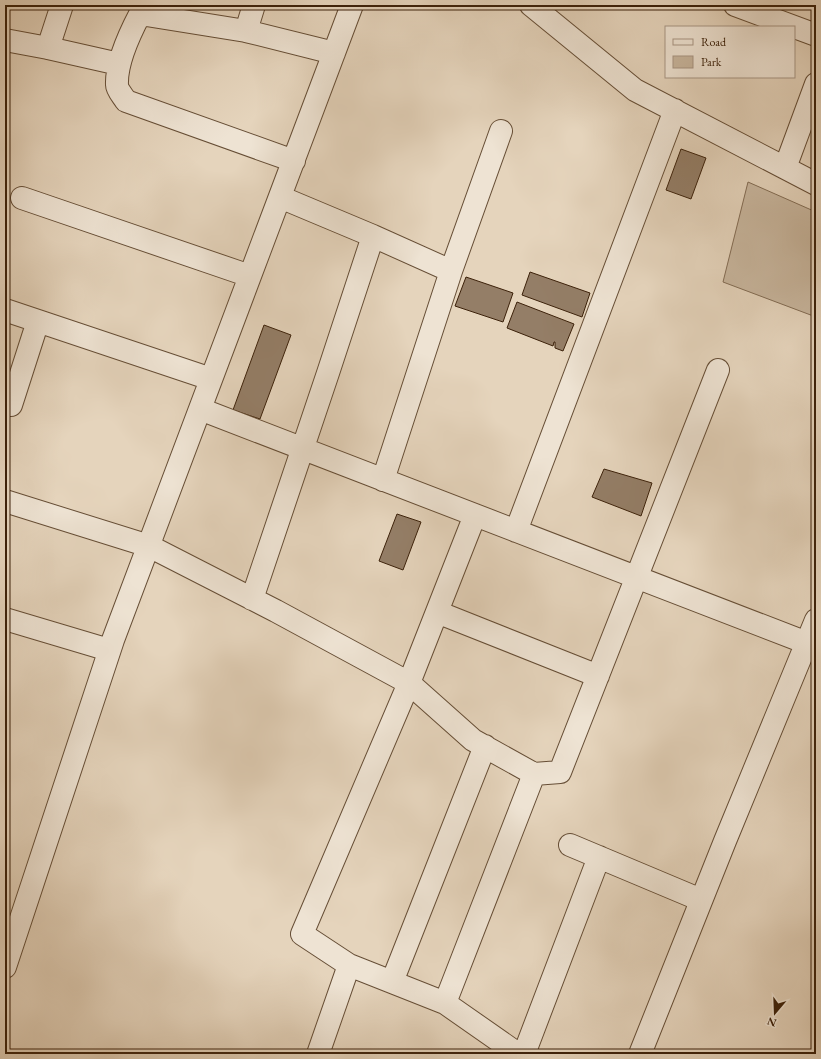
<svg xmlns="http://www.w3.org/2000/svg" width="821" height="1059" font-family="'EB Garamond',serif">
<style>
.green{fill:#c8b69e;stroke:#826c54}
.building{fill:#947e67;stroke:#3c210a}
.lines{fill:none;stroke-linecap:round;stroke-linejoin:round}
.minor-casing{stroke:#664e36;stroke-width:24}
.minor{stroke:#eee3d3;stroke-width:22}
</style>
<rect width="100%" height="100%" fill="#e5d4bc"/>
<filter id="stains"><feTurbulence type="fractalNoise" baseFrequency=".005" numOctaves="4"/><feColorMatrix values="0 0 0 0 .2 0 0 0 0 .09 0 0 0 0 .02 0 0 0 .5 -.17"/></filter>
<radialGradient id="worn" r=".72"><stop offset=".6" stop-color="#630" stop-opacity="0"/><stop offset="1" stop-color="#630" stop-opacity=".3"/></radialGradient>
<path class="green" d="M748 182 816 212V317L723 282Z"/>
<path class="building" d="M681 149 706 158 691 199 666 190Z
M530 272 590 293 582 317 522 295Z
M466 277 513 293 503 322 455 306Z
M517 302 574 324 563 351 555 348V342H554L553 346 507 328Z
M264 325 291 335 260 419 233 410Z
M604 469 652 483 641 516 592 497Z
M397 514 421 522 403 570 379 561Z"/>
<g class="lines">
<defs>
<path id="minor" d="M254 5 246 31 140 14C130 33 116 63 117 85 117 90 123 96 126 101L294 161
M531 5 635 90 816 184
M735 5 816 35
M246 31 334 53
M5 40 48 48 119 64
M48 48 62 5
M785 168 816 84
M280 197 373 236 451 271
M22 198 250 276
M5 310 211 379
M11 405 38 321
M200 409 807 643
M383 480 451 271 501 131
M5 501 149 546 276 611 409 683 473 740 534 774 560 772 718 370
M475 515 409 683 302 934 349 965 445 1003 534 774
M516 531 675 110
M252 599 328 373 373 236
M437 612 598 676
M5 619 109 650
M570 845 701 900
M5 967 113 640 352 5
M392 982 485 746
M445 1003 518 1054
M318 1054 349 965
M524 1054 599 857
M640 1054 725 841 816 620"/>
</defs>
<use href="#minor" class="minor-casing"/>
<use href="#minor" class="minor"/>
</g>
<rect width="821" height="1059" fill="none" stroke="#e5d4bc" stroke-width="20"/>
<rect x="6" y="6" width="809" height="1047" fill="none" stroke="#3c210a" stroke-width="2"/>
<rect x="10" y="10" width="801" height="1039" fill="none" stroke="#3c210a"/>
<rect x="665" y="26" width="130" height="52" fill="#eee3d3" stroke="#a79583"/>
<rect x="673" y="39" width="20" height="6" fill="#eee3d3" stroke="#a79583"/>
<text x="701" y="46" font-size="12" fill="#3c210a">Road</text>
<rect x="673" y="56" width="20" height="12" fill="#c8b69e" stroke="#a79583"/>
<text x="701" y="66" font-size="12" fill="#3c210a">Park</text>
<g transform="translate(775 1013) rotate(199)" stroke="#eee3d3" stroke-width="3" paint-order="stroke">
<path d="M0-3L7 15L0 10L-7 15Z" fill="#3c210a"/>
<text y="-6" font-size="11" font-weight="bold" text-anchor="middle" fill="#3c210a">N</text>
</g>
<rect width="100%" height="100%" filter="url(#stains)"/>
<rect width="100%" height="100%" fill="url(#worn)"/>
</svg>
